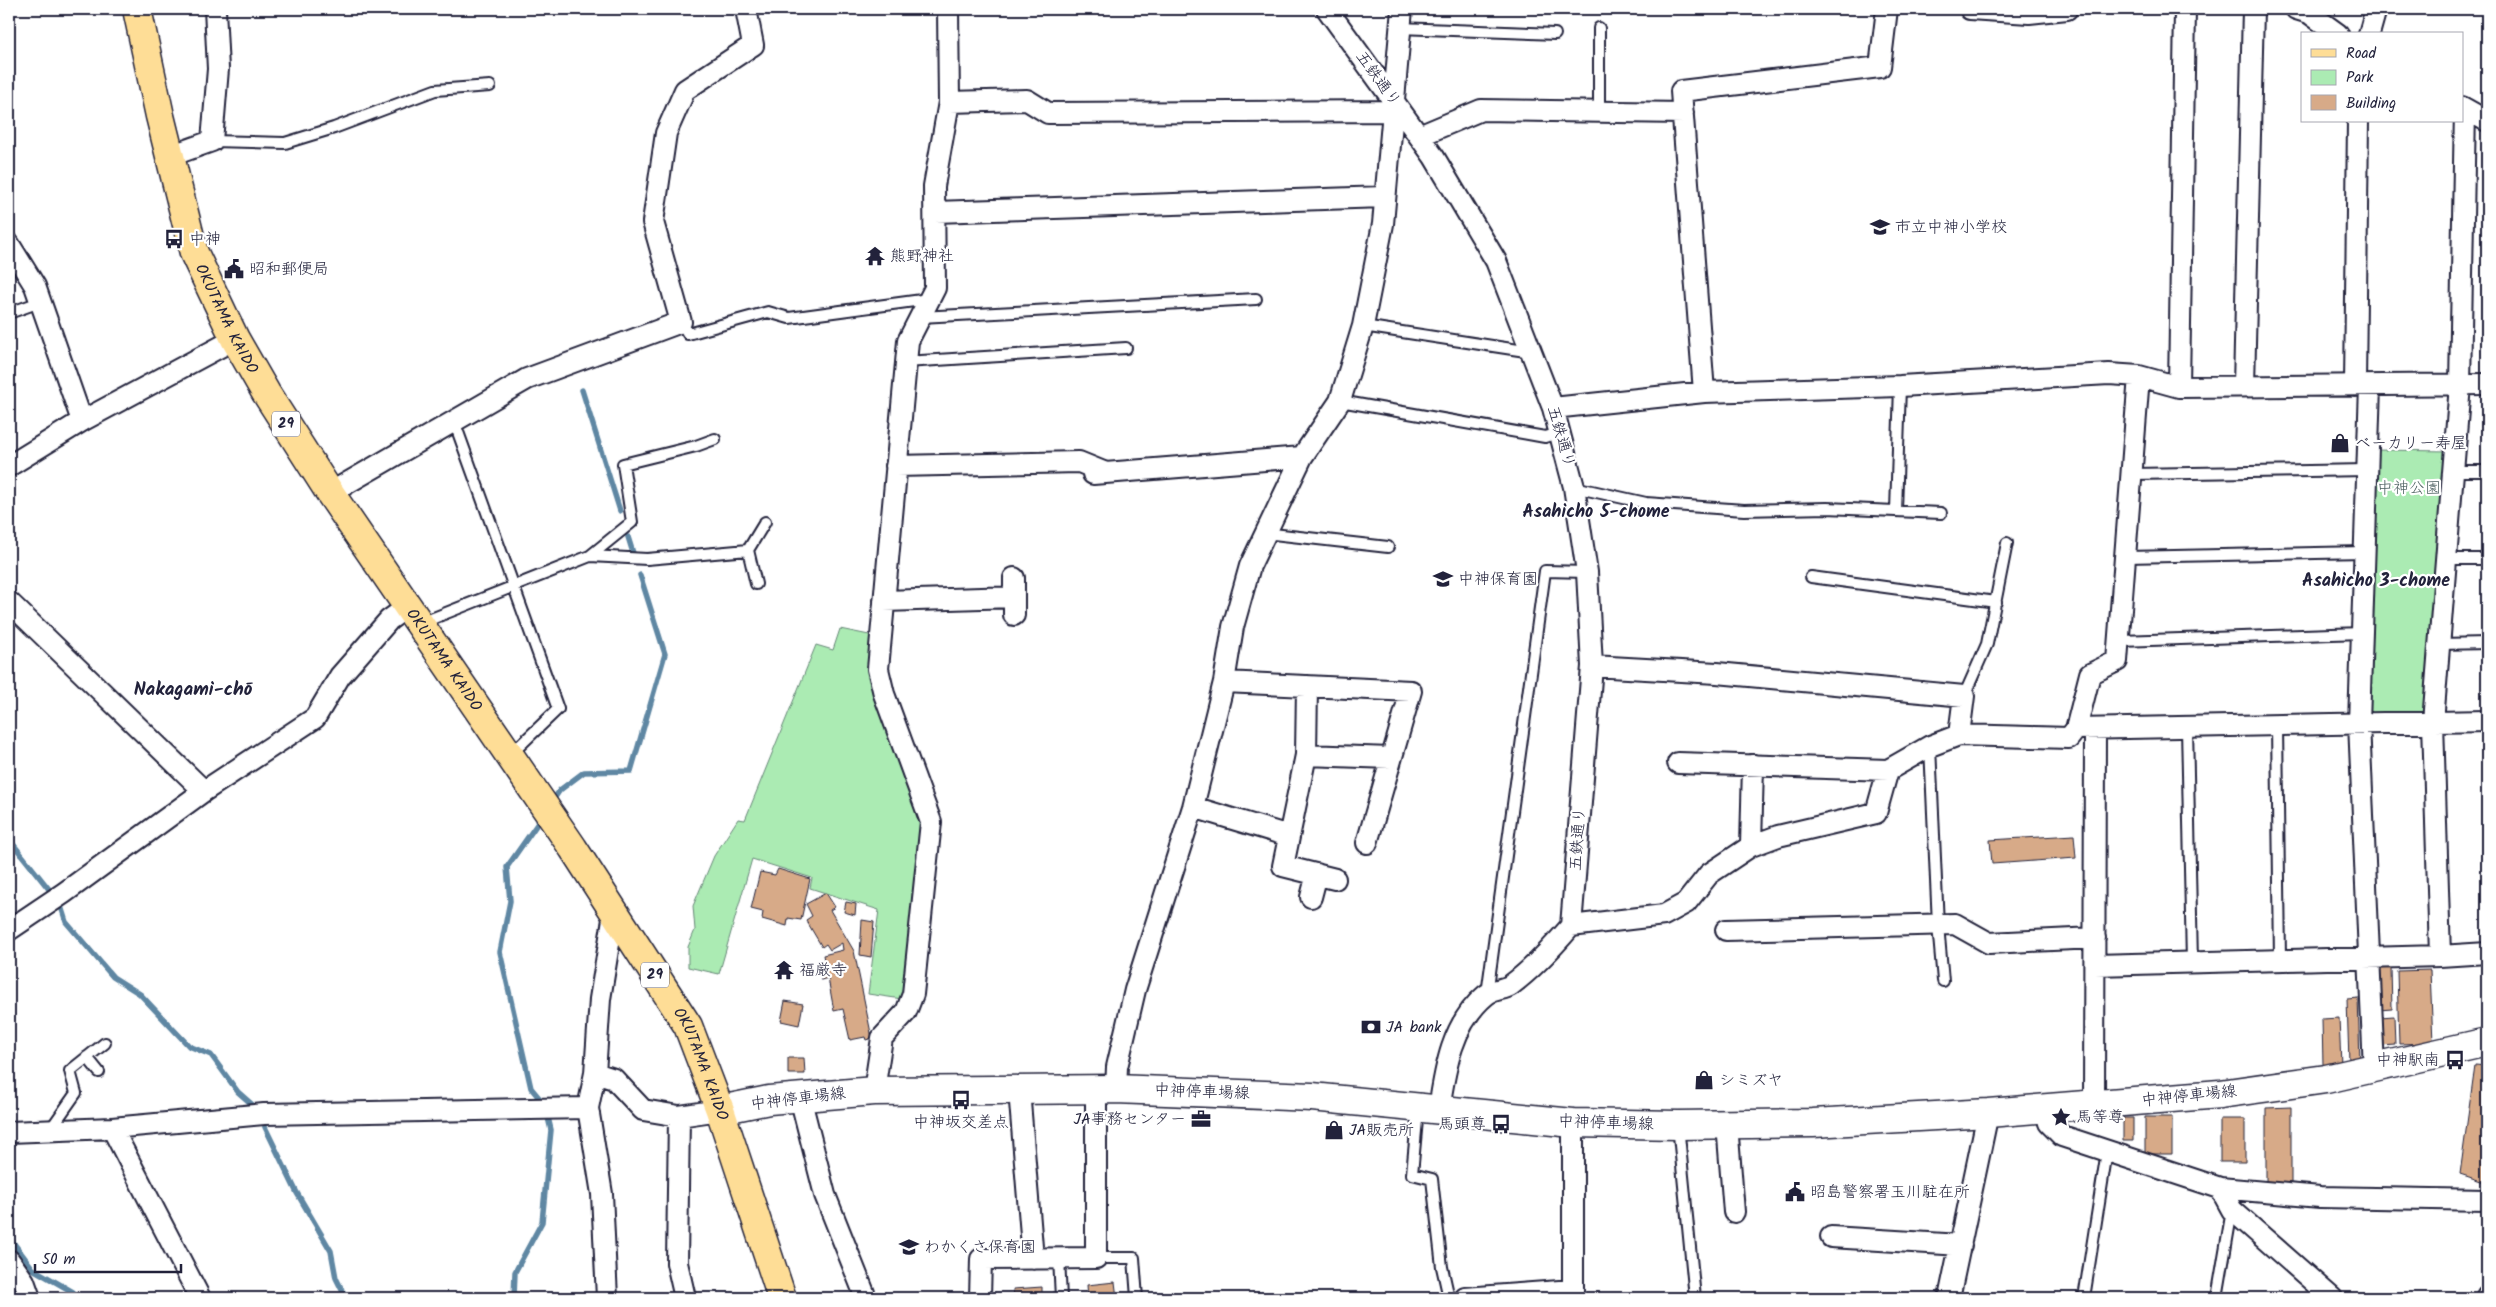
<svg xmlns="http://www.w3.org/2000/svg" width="2496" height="1307" font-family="Kalam,'Klee One',sans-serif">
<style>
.green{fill:#abebb3;stroke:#668677}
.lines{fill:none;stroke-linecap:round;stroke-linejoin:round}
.stream{stroke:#5f87a3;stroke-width:5.5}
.building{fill:#d7aa88;stroke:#22223b}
.service-casing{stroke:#22223b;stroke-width:14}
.minor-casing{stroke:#22223b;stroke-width:24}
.secondary-casing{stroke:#22223b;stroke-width:31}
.primary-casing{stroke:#22223b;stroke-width:31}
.service{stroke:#fff;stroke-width:10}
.minor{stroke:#fff;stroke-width:20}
.secondary{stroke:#fff;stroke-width:28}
.primary{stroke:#fedd96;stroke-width:28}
.labels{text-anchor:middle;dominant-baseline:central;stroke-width:4.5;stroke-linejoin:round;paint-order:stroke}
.shield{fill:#fff;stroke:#646476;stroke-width:1}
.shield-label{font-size:15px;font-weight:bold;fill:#22223b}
.street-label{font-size:16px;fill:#22223b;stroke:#fff}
.poi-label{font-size:16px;fill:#22223b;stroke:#fff;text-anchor:start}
.park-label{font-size:16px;fill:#4b5e5f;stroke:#fff}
.neighbourhood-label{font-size:18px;font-weight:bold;fill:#22223b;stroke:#fff}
.quarter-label{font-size:19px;font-weight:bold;fill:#22223b;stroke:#fff}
</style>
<rect width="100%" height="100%" fill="#fff"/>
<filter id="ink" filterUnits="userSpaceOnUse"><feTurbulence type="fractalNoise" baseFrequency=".02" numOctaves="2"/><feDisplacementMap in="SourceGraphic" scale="10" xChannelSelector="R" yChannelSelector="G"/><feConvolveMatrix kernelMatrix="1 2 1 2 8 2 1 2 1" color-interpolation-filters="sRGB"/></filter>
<g filter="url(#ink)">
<path class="green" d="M2373 450 2450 451 2427 715 2362 717Z
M840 629 874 636 925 826 907 981 902 999 868 994 879 910 810 888 812 878 752 859 719 974 688 967V947L695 930 693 906 714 856 738 819 745 820 816 645 833 650Z"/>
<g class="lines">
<path class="stream" d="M582 390 620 511
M628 537 633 553
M551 803 560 790 584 772 631 771 665 654 640 575
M9 839 60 903 66 922 113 977 140 994 189 1046 211 1055 238 1092 255 1107
M265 1127 297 1193 331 1251 336 1278 346 1298
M9 1237 33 1269 73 1292 77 1298
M514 1298 515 1272 542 1222 551 1130 545 1105 531 1088 500 952 510 901 507 867 542 817"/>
</g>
<path class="building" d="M2074 835 2076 858 1992 864 1990 840Z
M778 869 810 879 801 920 788 918 787 926 762 919 763 912 751 909 760 872 775 875Z
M826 893 835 907 830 910 854 951 872 1038 866 1040 865 1037 850 1040 843 1009 834 1011 828 978 821 980 818 962 824 960 823 955 843 950 842 943 830 950 826 944 822 947 806 920 812 916 806 904Z
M846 902 856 904 855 915 844 912Z
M862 920 874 922 871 957 860 955Z
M2391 968 2392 1009 2379 1010 2377 969Z
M2430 970 2433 1043 2399 1044 2397 971Z
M2358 998 2360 1063H2349L2347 999Z
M785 1001 803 1004 799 1025 781 1021Z
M2394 1016 2395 1045 2381 1046 2380 1017Z
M2339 1018 2341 1065H2323L2322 1019Z
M788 1058H804L805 1074H788Z
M2475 1065 2487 1066V1183L2460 1174Z
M2291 1107V1183H2266V1108Z
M2145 1117H2172V1154H2145Z
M2123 1118H2133V1141H2123Z
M2220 1119H2245V1162H2220Z
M1115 1282 1117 1298H1088L1087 1285Z
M1042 1287V1298H1014L1013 1289Z"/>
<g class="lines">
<defs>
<path id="service" d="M1399 28 1555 34
M1599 112V28
M212 141 285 143 334 128 435 90 490 86
M9 313 40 302
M920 317 1256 299
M681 322 688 334 768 312 789 318 929 299
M1363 326 1532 352
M905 362 1126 348
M1340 401 1545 437 1560 433
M454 421 558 709 511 754
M2453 471H2487
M2133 474 2367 470
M1574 487 1646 503 1744 510 1827 508 1941 513
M1896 511 1900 386
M1264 533 1388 547
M590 556 647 559 748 550
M2126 557 2364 552
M2446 559H2487
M1811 577 1996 602
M756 584 748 550 765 522
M421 623 590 556 632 522 623 464 696 446 715 439
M2120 641 2362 633
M2439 644 2487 643
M1964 696 1987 644 2007 543
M2277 725 2280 959
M2187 727 2192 962
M1930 746 1938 925 1943 981
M1487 994 1545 571 1587 572
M87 1057 99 1072
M1418 1109 1412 1174 1432 1179 1442 1267 1449 1298
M1678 1125 1695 1298
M50 1130 76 1093 70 1071 105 1043
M1059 1258 1061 1298
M1096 1258H1134L1137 1298
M2084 1298 2107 1151
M2217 1298 2232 1210"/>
<path id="minor" d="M1327 9 1434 157 1496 261 1553 408 1574 487 1587 572 1592 666 1571 926
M1970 9 2029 13 2067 9
M2296 9 2309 13 2338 34
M2369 34 2376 9
M949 102 1027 100 1048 113 1393 111
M2462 107 2487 121
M1419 136 1481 110 1683 113
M170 156 212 141 218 69 215 9
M935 212 1384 197
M9 244 35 286 82 421
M2244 386 2253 9
M2355 386 2358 121
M2370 386 2359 723 2374 1070
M2179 387 2185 9
M1704 392 1681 91 1880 67 1887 9
M1553 408 1704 392 1900 386 2109 374 2139 376 2179 387 2487 384
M9 466 82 421 235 339
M896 466 1079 462 1106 473
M1093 474 1302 457
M330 493 527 379 681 322 653 222 666 133 685 90 753 45 746 9
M884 601 1014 597
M9 602 204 791
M1014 615V578
M1592 666 1717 673 1964 696 1959 735
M1224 682 1411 691 1367 843
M1307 686 1306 755 1283 866 1335 879
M2076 729 2487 721
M1306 755 1391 758
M1678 763 1888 770
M1193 807 1289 836
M1751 846 1753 765
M1311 897 1317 874
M9 930 64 893 204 791 315 718 340 676 389 620 407 607
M1726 930 1955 924 1989 943 2095 938
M2440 956 2433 722 2460 385 2465 109
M2095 965 2440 956 2487 953
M595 1073 614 1079 643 1110 679 1116 720 1110
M1116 1089 1117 1067 1135 990 1193 807 1224 682 1233 627 1250 566 1302 457 1340 401 1363 326 1383 224 1402 9
M1019 1090 1033 1259
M874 1091 882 1038 906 1012 913 994 931 822 884 694 878 669 908 341 935 288 934 186 949 102 948 9
M800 1097 825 1195 866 1298
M2094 1105 2095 729
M2045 1108 2049 1123 2062 1136 2220 1188 2320 1197 2487 1200
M1439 1109C1445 1069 1452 1023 1486 995 1493 989 1504 990 1511 985 1534 968 1553 947 1571 926L1664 915 1686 903 1709 874 1751 846 1778 836 1876 813 1888 770 1930 746 1959 735 2069 738 2076 729 2090 674 2117 661 2139 376
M679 1116 677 1263 685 1298
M1727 1124 1734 1212
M112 1128 200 1298
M9 1132 112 1128 264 1114 588 1108
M2220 1188 2232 1210 2332 1298
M1831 1237 1961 1245
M9 1260 24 1281 30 1298
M607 1298 602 1194 588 1108 595 1073 600 999 614 913
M980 1298 981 1259 1096 1258V1089
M1465 1298 1573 1290
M1573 1298V1123
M1949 1298 1988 1113
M2486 1298 2487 1296"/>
<path id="secondary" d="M720 1110 769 1100 874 1091 1116 1089 1312 1097 1573 1123 1678 1125 1813 1123 1988 1113 2220 1094 2326 1079 2487 1042"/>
<g id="primary">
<path id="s1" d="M137 9 160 116 194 253 235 339 266 393 330 493 573 848 688 1026 720 1110 782 1298"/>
</g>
</defs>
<use href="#service" class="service-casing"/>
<use href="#minor" class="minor-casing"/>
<use href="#secondary" class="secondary-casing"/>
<use href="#primary" class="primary-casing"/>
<use href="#service" class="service"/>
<use href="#minor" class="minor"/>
<use href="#secondary" class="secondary"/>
<use href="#primary" class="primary"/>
</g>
</g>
<defs>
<symbol id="school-bare" viewBox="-9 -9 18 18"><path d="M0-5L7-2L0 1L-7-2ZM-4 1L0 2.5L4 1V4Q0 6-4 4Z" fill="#22223b" stroke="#fff" stroke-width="2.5" paint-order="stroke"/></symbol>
<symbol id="bus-bare" viewBox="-9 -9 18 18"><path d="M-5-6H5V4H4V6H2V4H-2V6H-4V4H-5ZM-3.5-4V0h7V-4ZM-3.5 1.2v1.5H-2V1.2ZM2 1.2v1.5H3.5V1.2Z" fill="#22223b" stroke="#fff" stroke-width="2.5" paint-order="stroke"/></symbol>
<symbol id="temple-bare" viewBox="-9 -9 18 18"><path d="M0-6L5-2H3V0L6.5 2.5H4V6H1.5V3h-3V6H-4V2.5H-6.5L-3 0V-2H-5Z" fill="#22223b" stroke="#fff" stroke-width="2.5" paint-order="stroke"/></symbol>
<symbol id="civic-bare" viewBox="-9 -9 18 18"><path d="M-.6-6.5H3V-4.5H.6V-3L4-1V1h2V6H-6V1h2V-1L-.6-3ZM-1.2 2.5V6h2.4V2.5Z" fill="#22223b" stroke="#fff" stroke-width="2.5" paint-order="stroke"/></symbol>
<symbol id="shop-bare" viewBox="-9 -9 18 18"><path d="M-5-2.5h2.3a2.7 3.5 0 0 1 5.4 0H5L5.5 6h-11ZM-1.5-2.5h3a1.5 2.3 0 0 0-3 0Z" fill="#22223b" stroke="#fff" stroke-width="2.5" paint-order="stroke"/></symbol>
<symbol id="bank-bare" viewBox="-9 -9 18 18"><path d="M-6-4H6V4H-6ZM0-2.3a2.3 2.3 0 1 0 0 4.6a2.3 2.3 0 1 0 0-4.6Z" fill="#22223b" stroke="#fff" stroke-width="2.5" paint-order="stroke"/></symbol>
<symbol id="sight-bare" viewBox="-9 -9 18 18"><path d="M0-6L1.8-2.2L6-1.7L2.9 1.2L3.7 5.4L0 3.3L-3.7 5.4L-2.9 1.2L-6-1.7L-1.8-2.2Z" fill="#22223b" stroke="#fff" stroke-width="2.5" paint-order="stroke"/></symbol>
<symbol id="office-bare" viewBox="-9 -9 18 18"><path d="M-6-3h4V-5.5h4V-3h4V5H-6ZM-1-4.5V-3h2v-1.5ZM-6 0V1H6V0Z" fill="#22223b" stroke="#fff" stroke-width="2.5" paint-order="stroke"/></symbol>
</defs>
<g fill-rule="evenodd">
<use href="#school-bare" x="1866" y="213" width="28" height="28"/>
<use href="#bus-bare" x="160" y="225" width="28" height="28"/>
<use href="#temple-bare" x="861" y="242" width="28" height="28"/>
<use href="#civic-bare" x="220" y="255" width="28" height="28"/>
<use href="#shop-bare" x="2326" y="429" width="28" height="28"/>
<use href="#school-bare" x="1429" y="565" width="28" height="28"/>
<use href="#temple-bare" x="770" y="956" width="28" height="28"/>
<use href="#bank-bare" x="1357" y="1013" width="28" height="28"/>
<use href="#bus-bare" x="2441" y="1046" width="28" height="28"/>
<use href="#shop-bare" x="1690" y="1066" width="28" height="28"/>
<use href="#bus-bare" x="947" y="1086" width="28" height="28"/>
<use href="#sight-bare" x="2047" y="1103" width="28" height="28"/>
<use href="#office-bare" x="1187" y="1105" width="28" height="28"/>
<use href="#bus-bare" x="1487" y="1110" width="28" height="28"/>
<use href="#shop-bare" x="1320" y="1116" width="28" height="28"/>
<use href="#civic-bare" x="1781" y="1178" width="28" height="28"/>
<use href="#school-bare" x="895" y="1233" width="28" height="28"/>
</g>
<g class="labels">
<g class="shield">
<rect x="272" y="411.5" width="28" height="25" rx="4"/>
<rect x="641" y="962.5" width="28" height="25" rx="4"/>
</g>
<g class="shield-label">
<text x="286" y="424">29</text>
<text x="655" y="975">29</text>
</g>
<g class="street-label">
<text transform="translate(1378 79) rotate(54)">五鉄通り</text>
<text stroke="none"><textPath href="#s1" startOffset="324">OKUTAMA KAIDO</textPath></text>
<text transform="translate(1561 437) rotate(74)">五鉄通り</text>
<text stroke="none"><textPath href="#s1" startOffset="729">OKUTAMA KAIDO</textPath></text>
<text transform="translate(1578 839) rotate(-86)">五鉄通り</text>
<text stroke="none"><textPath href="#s1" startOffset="1209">OKUTAMA KAIDO</textPath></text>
<text transform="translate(1202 1092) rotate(2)">中神停車場線</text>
<text transform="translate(2189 1096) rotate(-6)">中神停車場線</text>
<text transform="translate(798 1099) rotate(-7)">中神停車場線</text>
<text transform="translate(1606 1123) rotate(2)">中神停車場線</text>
</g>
<g class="poi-label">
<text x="1895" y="227">市立中神小学校</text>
<text x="189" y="239">中神</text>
<text x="890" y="256">熊野神社</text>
<text x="249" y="269">昭和郵便局</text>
<text x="2355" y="443">ベーカリー寿屋</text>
<text x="1458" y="579">中神保育園</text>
<text x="799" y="970">福厳寺</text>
<text x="1386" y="1027">JA bank</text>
<text x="2440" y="1060" text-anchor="end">中神駅南</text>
<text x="1719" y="1080">シミズヤ</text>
<text x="2076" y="1117">馬等尊</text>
<text x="1186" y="1119" text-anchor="end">JA事務センター</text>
<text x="961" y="1122" text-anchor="middle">中神坂交差点</text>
<text x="1486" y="1124" text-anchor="end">馬頭尊</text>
<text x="1349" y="1130">JA販売所</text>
<text x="1810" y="1192">昭島警察署玉川駐在所</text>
<text x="924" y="1247">わかくさ保育園</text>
</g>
<g class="park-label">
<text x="2409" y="488">中神公園</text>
</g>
<g class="neighbourhood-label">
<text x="1596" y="512">Asahicho 5-chome</text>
<text x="2376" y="581">Asahicho 3-chome</text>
</g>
<g class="quarter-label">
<text x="193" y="690">Nakagami-chō</text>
</g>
</g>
<rect width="2496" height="1307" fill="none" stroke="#fff" stroke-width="30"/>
<rect x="15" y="15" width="2466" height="1277" fill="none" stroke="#22223b" stroke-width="2" filter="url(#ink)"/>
<rect x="2301" y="32" width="162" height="90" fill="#ffffff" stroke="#a7a7b1"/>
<rect x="2311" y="49" width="25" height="8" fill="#fedd96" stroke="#a7a7b1"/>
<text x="2346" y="58" font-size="15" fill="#22223b">Road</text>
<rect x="2311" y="70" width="25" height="15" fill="#abebb3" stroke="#a7a7b1"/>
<text x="2346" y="82" font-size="15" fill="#22223b">Park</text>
<rect x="2311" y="95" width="25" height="15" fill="#d7aa88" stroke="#a7a7b1"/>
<text x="2346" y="108" font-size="15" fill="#22223b">Building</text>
<path d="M35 1264v8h146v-8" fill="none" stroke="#22223b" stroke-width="2.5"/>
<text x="42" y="1264" font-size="15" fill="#22223b" stroke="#ffffff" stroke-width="4" paint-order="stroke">50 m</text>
</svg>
